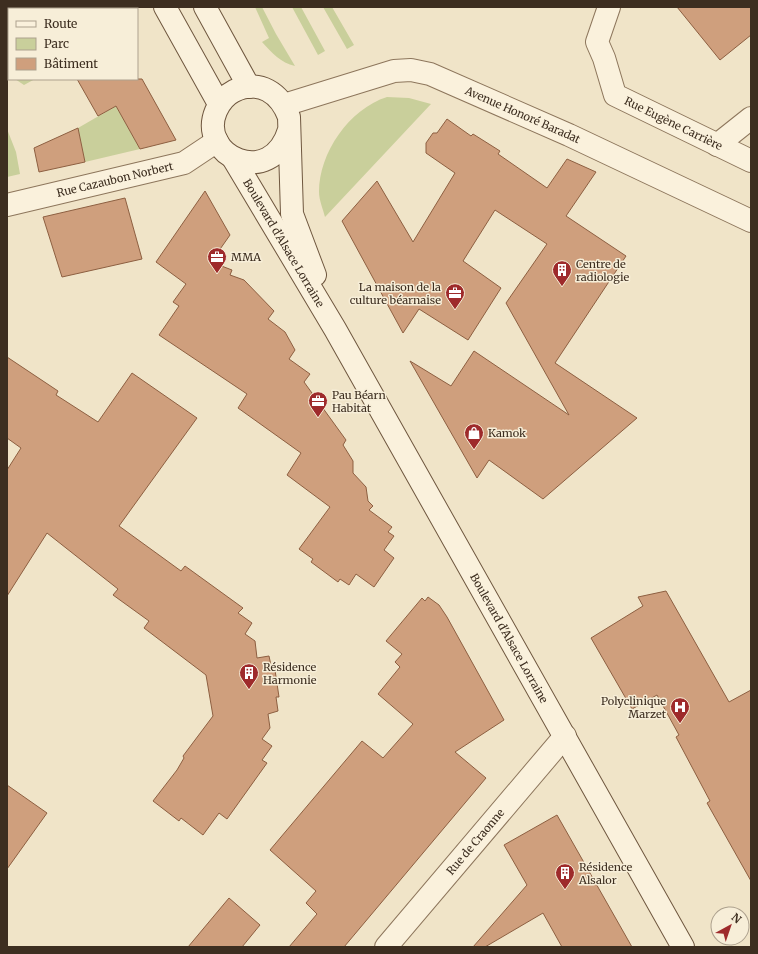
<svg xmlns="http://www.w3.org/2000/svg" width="758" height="954" font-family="Merriweather,serif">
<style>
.green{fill:#c9cf9b}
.building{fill:#cf9f7d;stroke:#8d5f41}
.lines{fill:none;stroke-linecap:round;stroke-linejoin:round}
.service-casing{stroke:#8d765c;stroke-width:18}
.minor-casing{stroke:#8d765c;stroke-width:24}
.secondary-casing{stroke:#6f573f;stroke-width:24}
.service{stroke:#faf1dc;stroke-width:16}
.minor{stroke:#faf1dc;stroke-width:22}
.secondary{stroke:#faf1dc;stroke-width:22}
.labels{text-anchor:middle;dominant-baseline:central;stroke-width:3;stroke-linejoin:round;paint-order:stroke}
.street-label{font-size:11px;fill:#3d2e20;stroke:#f7eed8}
.poi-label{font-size:11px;fill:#3d2e20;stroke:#f7eed8;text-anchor:start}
</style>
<rect width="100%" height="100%" fill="#f0e4c8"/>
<path class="green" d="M255 7H262L276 34 295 66C281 63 271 52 262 42L269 38Z
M292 7H301L325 51 318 55Z
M323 7H332L354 45 347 49Z
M15 79H35L24 85Z
M387 97 409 98 431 104 325 217C323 209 319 200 319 192 319 153 349 109 387 97Z
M116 106 140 149 85 162 78 128Z
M7 129 16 152 20 174 7 177Z"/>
<path class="building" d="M677 7H751V35L720 60Z
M77 79H142L176 140 140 149 116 106 98 116Z
M447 119 471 136 473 134 500 151 498 154 547 188 567 159 596 172 566 216 626 256 555 363 637 418 543 499 489 460 477 478 410 361 451 386 474 351 569 415 506 303 547 244 495 210 463 261 501 288 468 340 419 309 403 333 342 221 377 181 413 242 455 173 426 153V143L433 133H437Z
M78 128 85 162 39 172 34 148Z
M205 191 230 235 211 262 232 270 230 275 244 280 274 311 268 319 285 332 295 350 289 359 310 374 304 382 346 440 343 445 353 461V473L366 487 368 501 373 506 369 510 392 527 388 532 394 536 384 550 394 558 374 587 356 574 349 585 340 579 338 582 311 562 313 559 299 549 330 507 287 475 301 453 238 408 247 394 159 335 179 306 173 302 186 284 156 262Z
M125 198 142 259 62 277 43 217Z
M7 357 58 391 56 395 98 422 132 373 197 418 119 526 181 571 185 566 243 608 238 613 252 623 245 634 255 641 257 658 269 656 272 670H275L279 697H276L278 711 268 714 270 728 262 739 272 746 262 760 267 763 227 819 219 813 203 835 181 818 179 821 153 801 177 770 184 758 183 756 213 716 206 675 144 628 149 621 113 595 118 589 47 533 7 596V470L21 448 7 438Z
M666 591 729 702 751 690V881L707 803 710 801 676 737 679 735 657 695 632 709 591 638 643 606 638 597Z
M428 597 439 605 447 617 504 720 455 752 486 778 344 947H289L317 914 306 903 316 891 270 850 362 741 383 758 413 724 378 694 400 667 395 662 402 654 386 641 422 598 425 601Z
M7 785 47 813 7 869Z
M557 815 632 947H562L543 913 485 947H473L527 885 504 845Z
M229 898 260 925 242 947H188Z"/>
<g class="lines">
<defs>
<path id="service" d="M7 12 10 7"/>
<g id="minor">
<path id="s1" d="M609 7 597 42 604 58 615 95 751 161"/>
<path id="s2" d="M284 105 394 71 411 70 430 74 569 135 751 221"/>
<path d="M717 145 751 118"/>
<path id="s3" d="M7 205 184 163 217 141"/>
<path id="s4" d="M386 947 565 736"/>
</g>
<g id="secondary">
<path d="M165 7 219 104"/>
<path d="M205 7 249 87"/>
<path d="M289 130C271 190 197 156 216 111 220 102 226 95 234 91 260 79 280 93 289 117L292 214 315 275"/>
<path id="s5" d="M233 158 335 329 683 947"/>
</g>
</defs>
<use href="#service" class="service-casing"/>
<use href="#minor" class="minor-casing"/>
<use href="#secondary" class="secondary-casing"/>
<use href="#service" class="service"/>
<use href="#minor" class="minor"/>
<use href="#secondary" class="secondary"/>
</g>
<defs>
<symbol id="office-pin" viewBox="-11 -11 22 30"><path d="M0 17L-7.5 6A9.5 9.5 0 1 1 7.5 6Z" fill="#9e2a2b" stroke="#f7eed8"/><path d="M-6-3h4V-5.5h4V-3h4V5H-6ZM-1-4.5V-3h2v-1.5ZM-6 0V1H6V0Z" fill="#fff"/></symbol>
<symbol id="building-pin" viewBox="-11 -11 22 30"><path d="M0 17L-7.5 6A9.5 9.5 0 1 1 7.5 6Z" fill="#9e2a2b" stroke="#f7eed8"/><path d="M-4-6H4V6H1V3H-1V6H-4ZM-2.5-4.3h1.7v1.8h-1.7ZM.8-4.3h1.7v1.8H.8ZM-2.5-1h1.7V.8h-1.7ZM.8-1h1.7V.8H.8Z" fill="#fff"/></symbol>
<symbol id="shop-pin" viewBox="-11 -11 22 30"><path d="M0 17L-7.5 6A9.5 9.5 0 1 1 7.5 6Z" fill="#9e2a2b" stroke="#f7eed8"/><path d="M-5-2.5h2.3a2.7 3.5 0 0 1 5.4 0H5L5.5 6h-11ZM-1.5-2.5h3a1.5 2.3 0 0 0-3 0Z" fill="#fff"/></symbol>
<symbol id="hospital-pin" viewBox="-11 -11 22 30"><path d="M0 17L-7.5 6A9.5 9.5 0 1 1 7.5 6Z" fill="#9e2a2b" stroke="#f7eed8"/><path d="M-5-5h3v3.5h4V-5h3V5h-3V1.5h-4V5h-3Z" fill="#fff"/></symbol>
</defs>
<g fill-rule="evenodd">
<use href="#office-pin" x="206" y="246" width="22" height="30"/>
<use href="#building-pin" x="551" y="259" width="22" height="30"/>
<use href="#office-pin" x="444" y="282" width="22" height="30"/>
<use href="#office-pin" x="307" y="390" width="22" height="30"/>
<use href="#shop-pin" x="463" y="422" width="22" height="30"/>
<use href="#building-pin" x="238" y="662" width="22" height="30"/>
<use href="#hospital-pin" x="669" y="696" width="22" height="30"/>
<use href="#building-pin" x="554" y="862" width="22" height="30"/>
</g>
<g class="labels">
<g class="street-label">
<text stroke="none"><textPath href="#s2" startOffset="253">Avenue Honoré Baradat</textPath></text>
<text stroke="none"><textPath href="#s1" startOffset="158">Rue Eugène Carrière</textPath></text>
<text stroke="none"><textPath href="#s3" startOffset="111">Rue Cazaubon Norbert</textPath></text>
<text stroke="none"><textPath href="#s5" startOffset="99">Boulevard d'Alsace Lorraine</textPath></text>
<text stroke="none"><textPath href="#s5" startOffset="554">Boulevard d'Alsace Lorraine</textPath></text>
<text stroke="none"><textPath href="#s4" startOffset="138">Rue de Craonne</textPath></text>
</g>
<g class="poi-label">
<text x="231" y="257">MMA</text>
<text x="576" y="264">Centre de<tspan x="576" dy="13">radiologie</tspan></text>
<text x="441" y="287" text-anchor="end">La maison de la<tspan x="441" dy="13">culture béarnaise</tspan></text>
<text x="332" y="395">Pau Béarn<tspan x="332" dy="13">Habitat</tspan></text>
<text x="488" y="433">Kamok</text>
<text x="263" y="667">Résidence<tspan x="263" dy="13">Harmonie</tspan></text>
<text x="666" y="701" text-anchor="end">Polyclinique<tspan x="666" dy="13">Marzet</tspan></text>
<text x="579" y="867">Résidence<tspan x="579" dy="13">Alsalor</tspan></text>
</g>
</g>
<rect width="758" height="954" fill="none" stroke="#3d2e20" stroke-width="16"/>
<rect x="8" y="8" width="130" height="72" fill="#f7eed8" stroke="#ada18e"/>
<rect x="16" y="21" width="20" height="6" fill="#faf1dc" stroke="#ada18e"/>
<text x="44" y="28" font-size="12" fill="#3d2e20">Route</text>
<rect x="16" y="38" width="20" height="12" fill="#c9cf9b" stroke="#ada18e"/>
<text x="44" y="48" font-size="12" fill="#3d2e20">Parc</text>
<rect x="16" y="58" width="20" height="12" fill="#cf9f7d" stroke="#ada18e"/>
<text x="44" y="68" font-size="12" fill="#3d2e20">Bâtiment</text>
<g transform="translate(730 926) rotate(40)"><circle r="19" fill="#f7eed8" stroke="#ada18e"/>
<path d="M0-3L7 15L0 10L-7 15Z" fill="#9e2a2b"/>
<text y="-6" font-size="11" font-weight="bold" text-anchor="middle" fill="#3d2e20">N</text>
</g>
</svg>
